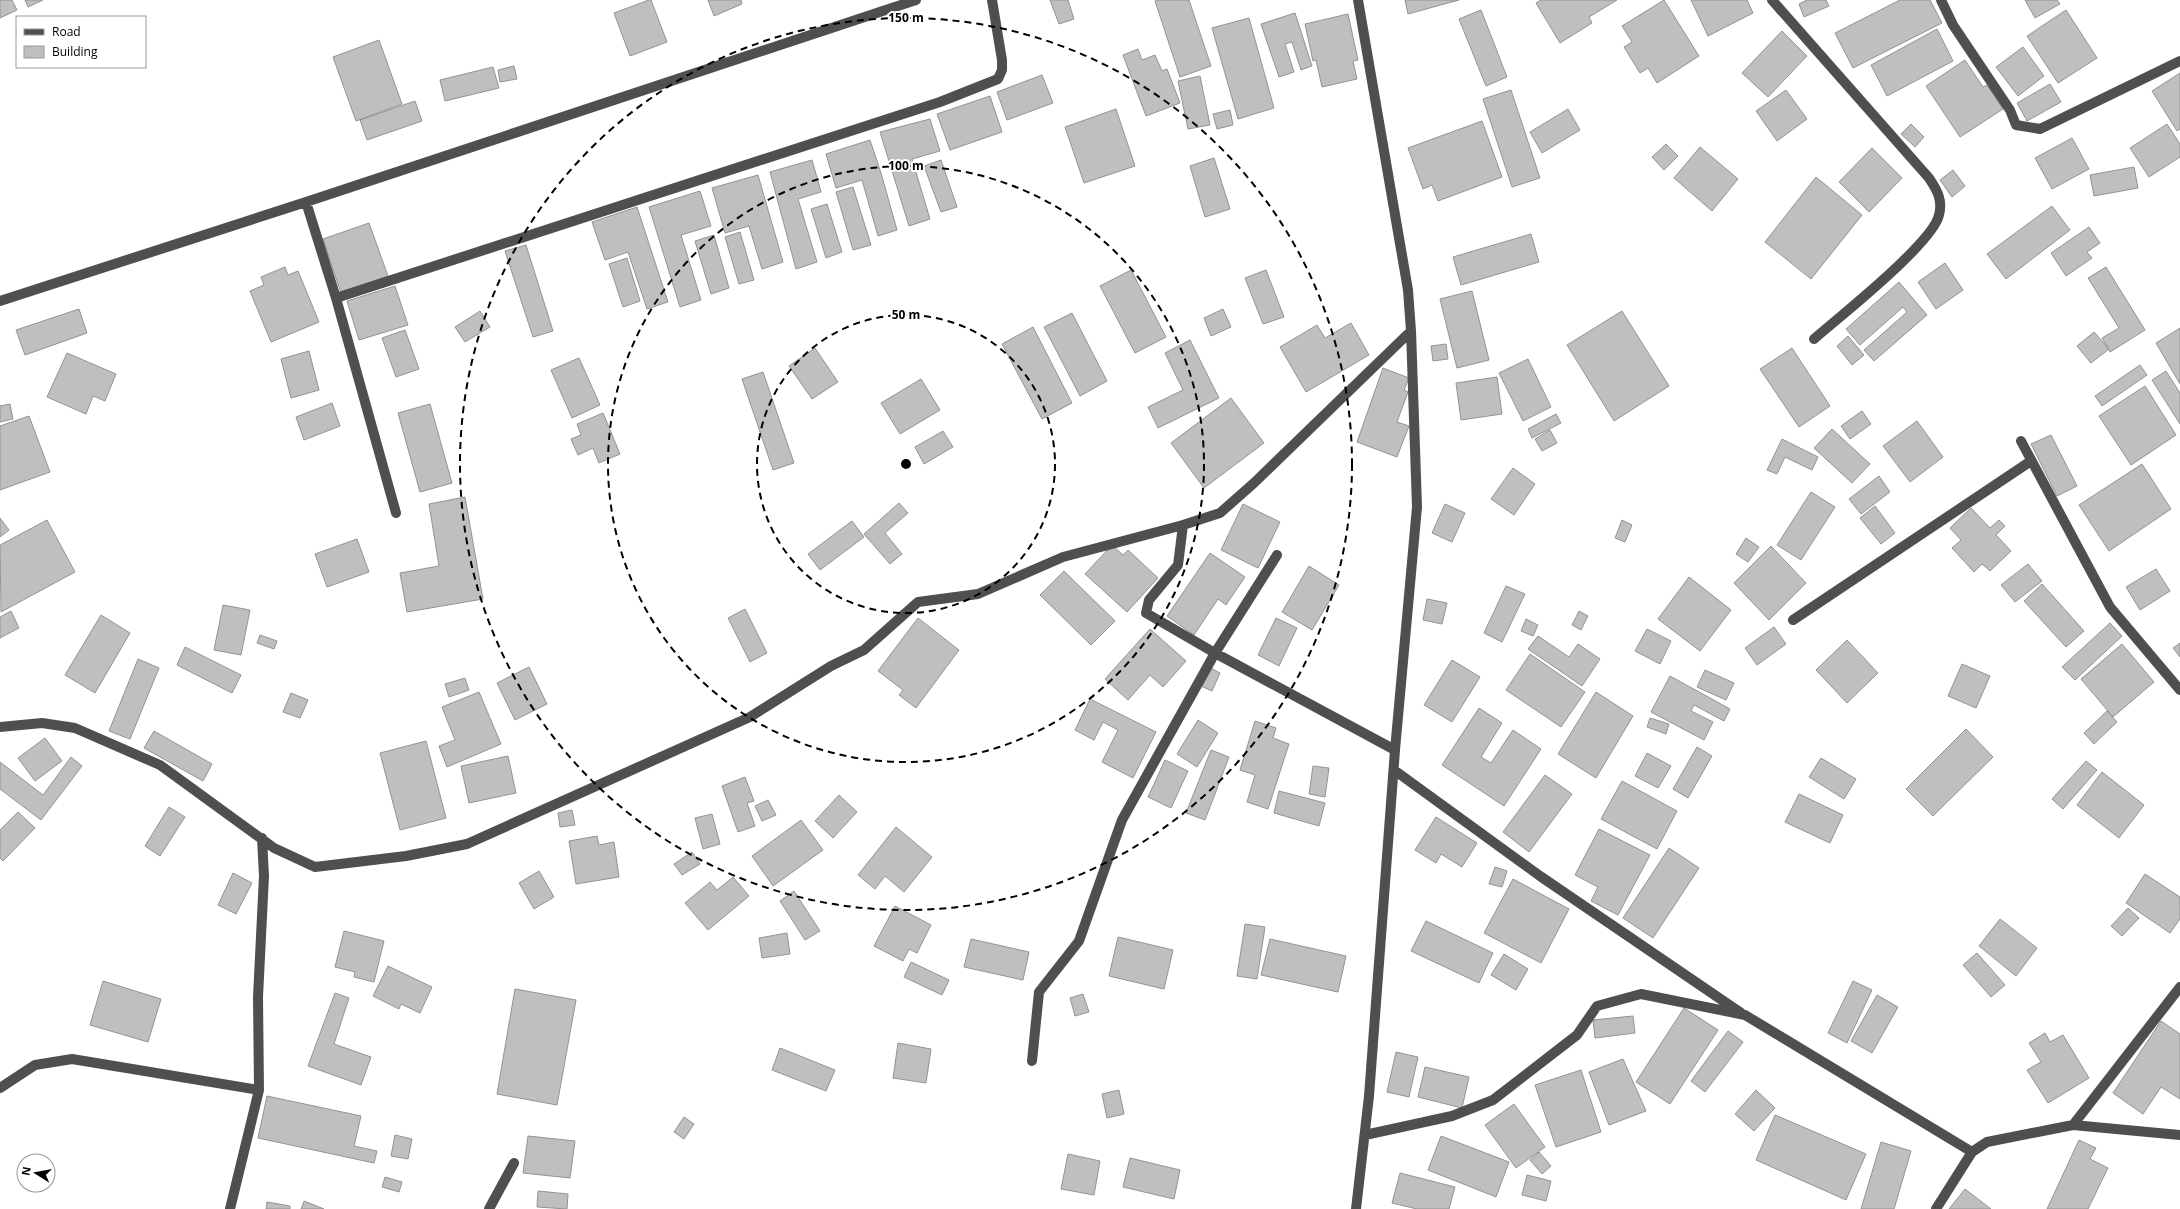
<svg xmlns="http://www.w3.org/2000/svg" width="2180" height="1209" font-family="'Open Sans',sans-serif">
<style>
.building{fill:#bfbfbf;stroke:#939393}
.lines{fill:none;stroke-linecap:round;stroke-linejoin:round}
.minor{stroke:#4f4f4f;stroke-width:10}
.ring{fill:none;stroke:#000;stroke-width:2;stroke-dasharray:7 5}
.centre{fill:#000;stroke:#fff;stroke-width:2}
.ring-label{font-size:12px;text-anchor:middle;font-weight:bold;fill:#000;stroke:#fff;stroke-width:4;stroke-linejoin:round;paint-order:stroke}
</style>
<rect width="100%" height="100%" fill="#fff"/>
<path class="building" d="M0 0H12L17 10 0 18Z
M25 0H43L28 7Z
M649 0H651L667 42 630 56 614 13Z
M708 0H741L742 4 714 16Z
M1050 0H1068L1074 19 1059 24Z
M1159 0H1189L1211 66 1180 77 1155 1Z
M1405 0H1459L1408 14Z
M1541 0H1617L1589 17 1592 23 1560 43 1536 3Z
M1664 0 1699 56 1657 83 1648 68 1640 73 1624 47 1632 42 1622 26Z
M1691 0H1747L1753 13 1708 36Z
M1807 0H1826L1829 6 1804 17 1799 4Z
M1900 0H1930L1942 23 1853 68 1835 33Z
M2025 0H2057L2060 4 2035 18Z
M1481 10 1507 77 1486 86 1459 19Z
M2066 10 2097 58 2058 83 2027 36Z
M1295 13 1312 66 1301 70 1292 42 1285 44 1294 72 1279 77 1261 24Z
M1348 14 1358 60 1353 61 1357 79 1322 87 1316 60 1313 61 1305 24Z
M1249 18 1274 108 1238 119 1212 28Z
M1937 29 1953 61 1887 96 1871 65Z
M1782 31 1807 56 1768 97 1742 73Z
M379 40 402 104 356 121 333 57Z
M2023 47 2044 76 2018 96 1996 67Z
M1138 49 1142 60 1155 55 1162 71 1167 69 1180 103 1146 116 1123 55Z
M1965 60 1983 87 1987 85 2003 109 1960 137 1926 86Z
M514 66 517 79 500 82 498 70Z
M493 67 499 88 445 101 440 80Z
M2180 73V129L2177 131 2152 91Z
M1042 75 1053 103 1007 120 997 92Z
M1200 76 1210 125 1188 129 1178 81Z
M2050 84 2061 102 2027 121 2017 103Z
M1511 90 1540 178 1512 187 1483 99Z
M1786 90 1807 119 1777 141 1756 111Z
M990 96 1002 132 950 150 937 114Z
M415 101 422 121 367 140 360 120Z
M1116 109 1135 166 1084 183 1065 127Z
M1568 109 1580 130 1542 153 1530 132Z
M1230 110 1233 125 1217 129 1213 114Z
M930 119 940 151 912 159 930 219 909 226 880 132Z
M1482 121 1502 177 1438 201 1432 185 1423 189 1408 148Z
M1911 124 1924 137 1915 147 1901 134Z
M2167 124 2180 144V157L2149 177 2130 148Z
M2072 138 2089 169 2052 189 2035 158Z
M870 140 881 173 897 230 878 236 862 180 836 188 826 154Z
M1666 144 1678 156 1664 170 1652 157Z
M1700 147 1738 179 1712 211 1674 178Z
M1872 148 1902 178 1869 212 1839 182Z
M1214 158 1230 209 1205 217 1190 166Z
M812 160 821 192 798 199 817 262 796 269 770 172Z
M941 160 957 207 941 212 924 166Z
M2134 167 2138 188 2094 196 2090 175Z
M1953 170 1965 186 1952 197 1940 180Z
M758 175 783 262 762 269 749 226 725 233 712 188Z
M1816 177 1862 215 1811 279 1765 242Z
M853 187 871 245 853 250 836 192Z
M700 191 711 226 681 235 701 300 680 307 649 207Z
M827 204 842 252 826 258 811 209Z
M2052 206 2070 230 2006 279 1987 254Z
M637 207 668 302 647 309 628 252 605 260 592 222Z
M369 223 388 276 341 293 323 239Z
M2089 227 2100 243 2087 252 2092 258 2066 276 2051 253Z
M740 232 754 280 739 284 725 237Z
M1531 234 1539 262 1461 285 1453 257Z
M714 235 729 288 711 294 695 241Z
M526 245 553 331 533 337 505 251Z
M627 258 640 301 623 307 609 264Z
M1945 263 1963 290 1936 309 1918 282Z
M285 267 288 275 298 271 319 322 271 342 250 291 264 285 261 277Z
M2106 267 2145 330 2110 352 2102 338 2119 328 2088 278Z
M1131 270 1166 337 1135 353 1100 286Z
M1266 270 1284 317 1263 324 1245 278Z
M1899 282 1927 315 1874 361 1864 350 1907 312 1903 307 1860 345 1846 329Z
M395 286 408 325 359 340 347 301Z
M1472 291 1489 360 1457 368 1440 299Z
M79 309 87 333 25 355 16 330Z
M1223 309 1231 327 1211 336 1204 318Z
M480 311 490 327 465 342 455 327Z
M1622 311 1669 386 1614 421 1567 345Z
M1072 313 1107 381 1080 396 1044 327Z
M1351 323 1369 355 1306 392 1280 347 1317 325 1325 338Z
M1033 327 1072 403 1042 419 1002 344Z
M2180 328V384L2156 343Z
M405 330 419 369 396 377 382 338Z
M2094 332 2109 349 2091 363 2077 346Z
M1848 336 1864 355 1852 365 1837 346Z
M1190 340 1219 398 1158 428 1148 407 1183 390 1165 353Z
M1446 344 1448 359 1433 361 1431 346Z
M815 348 838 382 812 399 789 366Z
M1792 348 1830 406 1799 427 1760 369Z
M309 351 319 390 291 398 281 359Z
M67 353 116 374 105 401 93 396 86 414 47 397Z
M579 358 600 405 572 418 551 370Z
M1528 359 1551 407 1523 421 1499 373Z
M2140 365 2147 375 2102 406 2095 396Z
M1383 368 1409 378 1404 390 1408 392 1397 422 1409 426 1397 457 1357 442Z
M2166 371 2180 393V424L2152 380Z
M763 372 794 463 773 470 742 379Z
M1497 377 1502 414 1461 420 1456 383Z
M921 379 940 410 900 434 881 403Z
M2145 386 2176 435 2131 465 2099 416Z
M1231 398 1264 443 1204 488 1171 443Z
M332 403 340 426 304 440 296 417Z
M10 404 13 419 0 422V406Z
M430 404 452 483 420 492 398 413Z
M1862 411 1871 424 1850 439 1841 426Z
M603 413 620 454 599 463 593 448 578 455 571 439 581 435 577 424Z
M1556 414 1561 423 1532 438 1528 429Z
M29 416 50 472 0 490V426Z
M1917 421 1943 457 1910 482 1883 446Z
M1832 429 1870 464 1852 483 1814 448Z
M1550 430 1557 443 1542 451 1535 439Z
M943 431 953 447 924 464 915 447Z
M2051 435 2077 486 2057 496 2031 444Z
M1782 439 1818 457 1812 470 1785 457 1777 474 1767 470Z
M2142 464 2171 509 2109 551 2079 505Z
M1513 468 1535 484 1514 515 1491 499Z
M1879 476 1890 492 1861 514 1849 499Z
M1811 492 1835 507 1801 560 1777 545Z
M465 497 483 599 407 612 400 573 439 566 429 504Z
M899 503 908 513 885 533 902 554 890 564 864 534Z
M1243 504 1280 522 1258 568 1221 550Z
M1445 504 1465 513 1452 542 1432 533Z
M1875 506 1895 533 1881 544 1860 518Z
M1971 508 1990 528 1999 520 2005 526 1996 535 2011 551 1990 571 1982 564 1974 572 1952 548 1961 540 1950 528Z
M0 518 9 530 0 537Z
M47 520 75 572 1 612 0 545Z
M1622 520 1632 525 1625 542 1615 538Z
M852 521 864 537 820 570 808 554Z
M1746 538 1759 547 1748 562 1736 554Z
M357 539 369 572 327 587 315 554Z
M1112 545 1123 555 1128 550 1158 578 1127 612 1085 574Z
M1771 546 1806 583 1769 620 1734 583Z
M1210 553 1245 577 1226 605 1218 599 1194 635 1167 616Z
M2028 564 2042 581 2015 602 2001 585Z
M1309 566 1339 585 1312 630 1282 612Z
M2156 569 2170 591 2140 610 2126 587Z
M1064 571 1115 621 1091 645 1040 595Z
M1689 577 1731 610 1700 651 1658 619Z
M2042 584 2084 631 2066 647 2024 601Z
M1506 586 1525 594 1502 642 1484 633Z
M1427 599 1447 603 1442 624 1423 620Z
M223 605 250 610 241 655 214 650Z
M745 609 767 653 750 662 728 618Z
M11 611 19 628 0 638V617Z
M1579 611 1588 616 1581 630 1572 625Z
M101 615 130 633 95 693 65 675Z
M918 618 959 650 916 708 899 695 903 690 878 671Z
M1276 618 1297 628 1279 666 1258 655Z
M1526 619 1538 625 1533 636 1521 631Z
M2110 623 2122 636 2075 680 2062 667Z
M1774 627 1786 644 1757 665 1745 648Z
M1150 629 1186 661 1163 687 1150 675 1128 700 1105 679Z
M1647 629 1671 641 1660 664 1635 651Z
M260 635 277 641 274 649 257 643Z
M1538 636 1569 657 1578 644 1600 659 1582 686 1528 649Z
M1847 640 1878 673 1847 703 1816 670Z
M2180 643V657L2173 648Z
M2122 644 2154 682 2113 717 2081 679Z
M185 647 241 675 232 693 177 665Z
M1530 654 1585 692 1561 727 1506 690Z
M138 659 159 668 130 739 109 731Z
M1452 660 1480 677 1452 722 1424 705Z
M1962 664 1990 676 1976 708 1948 696Z
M529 667 547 704 515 720 497 683Z
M1209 667 1220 673 1212 691 1201 686Z
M1705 670 1734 683 1726 700 1697 687Z
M1670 676 1730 709 1724 721 1694 705 1691 711 1713 722 1704 740 1651 712Z
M465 678 469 690 449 697 445 684Z
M479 692 501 744 447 767 439 746 455 740 442 707Z
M1596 692 1633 716 1596 778 1558 754Z
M291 693 308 700 300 718 283 712Z
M1090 699 1156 732 1133 778 1102 762 1118 730 1103 722 1094 740 1075 730Z
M1479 708 1502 723 1481 757 1491 763 1513 730 1541 749 1504 806 1442 765Z
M2107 711 2117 722 2094 744 2084 733Z
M1650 718 1669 724 1666 734 1647 727Z
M1198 720 1218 733 1197 767 1177 754Z
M1255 721 1276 728 1273 738 1289 744 1268 809 1247 802 1255 775 1240 770Z
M1966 729 1993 757 1933 816 1906 789Z
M154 731 212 764 203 781 144 748Z
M45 738 62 761 35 781 18 758Z
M426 741 446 818 400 830 380 753Z
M1697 747 1712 756 1688 798 1673 789Z
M1211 750 1229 757 1205 820 1186 813Z
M1647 753 1671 766 1658 788 1635 776Z
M508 756 516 793 469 803 461 766Z
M71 757 82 766 41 820 0 789V762L43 795Z
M1821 758 1856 779 1844 799 1809 777Z
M1165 760 1188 771 1171 808 1148 797Z
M2086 761 2097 770 2063 809 2052 799Z
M1313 766 1329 768 1325 797 1309 794Z
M2102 772 2144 805 2119 838 2077 805Z
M1545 775 1572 794 1529 852 1503 832Z
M745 777 754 801 747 803 755 826 738 832 722 786Z
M1622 781 1677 811 1657 849 1601 819Z
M1279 791 1325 803 1319 826 1274 813Z
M1799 794 1843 815 1830 843 1785 822Z
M839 795 857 812 833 838 815 821Z
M768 800 776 815 762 821 755 806Z
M169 807 185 817 160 856 145 846Z
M572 810 575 825 560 827 558 813Z
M18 812 35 828 3 861 0 858V830Z
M712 814 720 844 703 849 695 818Z
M1436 817 1477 843 1462 867 1441 854 1436 863 1415 850Z
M801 820 823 850 773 886 752 856Z
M896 827 932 857 904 892 885 876 875 889 858 875Z
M1599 829 1650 855 1618 915 1591 901 1598 887 1575 875Z
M597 836 599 845 614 842 619 877 576 884 569 841Z
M1669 848 1699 868 1653 938 1623 918Z
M692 852 700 864 682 875 674 864Z
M1495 867 1507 871 1502 887 1489 884Z
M539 871 554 897 534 909 519 883Z
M233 873 252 883 236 914 218 905Z
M2145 874 2180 897V919L2170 933 2126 903Z
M733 877 749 896 708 930 685 903 710 882 717 890Z
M1513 879 1569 909 1541 963 1484 933Z
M794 891 820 931 805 940 780 901Z
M895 906 931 925 917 953 909 949 903 961 874 946Z
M2128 908 2139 918 2122 936 2111 926Z
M2000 919 2037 948 2016 976 1979 946Z
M1426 921 1493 953 1479 983 1411 951Z
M1245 924 1265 927 1257 979 1237 976Z
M344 931 384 941 374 982 354 977 355 972 335 967Z
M787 933 790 954 762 958 759 938Z
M1118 937 1173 950 1164 989 1109 976Z
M971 939 1029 952 1023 980 964 967Z
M1270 939 1346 956 1338 992 1261 975Z
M1977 953 2005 985 1991 997 1963 965Z
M1504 954 1528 969 1516 990 1491 975Z
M911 962 949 980 942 995 904 977Z
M388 966 432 987 420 1013 401 1004 399 1009 373 996Z
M103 981 161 999 148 1042 90 1025Z
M1853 981 1872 990 1847 1043 1828 1033Z
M515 989 576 1000 557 1105 497 1094Z
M335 993 349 998 334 1044 371 1057 361 1085 308 1066Z
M1083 994 1089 1012 1075 1016 1070 998Z
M1877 995 1898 1007 1872 1053 1851 1041Z
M1684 1008 1718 1030 1670 1104 1636 1082Z
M1633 1016 1635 1033 1595 1038 1593 1020Z
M2161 1021 2180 1034V1099L2161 1087 2143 1114 2113 1093Z
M1728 1031 1743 1042 1705 1092 1691 1081Z
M2045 1033 2050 1042 2063 1035 2089 1078 2048 1103 2027 1070 2041 1062 2029 1043Z
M898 1043 931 1049 926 1083 893 1078Z
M780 1048 835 1070 826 1091 772 1070Z
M1396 1052 1418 1057 1409 1097 1387 1092Z
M1623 1059 1646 1111 1609 1125 1589 1072Z
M1425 1067 1469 1077 1462 1108 1418 1097Z
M1581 1070 1601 1132 1556 1147 1535 1085Z
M1119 1090 1124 1114 1107 1118 1102 1094Z
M1756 1090 1775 1108 1754 1131 1735 1114Z
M267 1096 361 1116 354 1146 377 1151 374 1163 258 1138Z
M1514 1104 1545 1147 1516 1168 1485 1125Z
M1775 1115 1866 1154 1846 1200 1756 1160Z
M684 1117 694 1124 684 1139 674 1132Z
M395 1135 412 1139 408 1159 391 1156Z
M528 1136 575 1141 570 1178 523 1173Z
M1441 1136 1509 1162 1496 1197 1428 1170Z
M2079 1140 2096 1148 2090 1159 2108 1168 2088 1209H2047Z
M1881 1142 1911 1151 1894 1209H1861Z
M1539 1152 1551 1166 1542 1174 1530 1160Z
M1068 1154 1100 1161 1094 1195 1061 1189Z
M1130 1158 1180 1170 1174 1199 1123 1187Z
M1400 1173 1455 1187 1449 1209H1417L1392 1203Z
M1527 1175 1551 1181 1546 1201 1522 1195Z
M385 1177 402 1182 399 1192 382 1187Z
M1965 1189 1991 1209H1949Z
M538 1191 568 1194 567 1209 537 1207Z
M304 1201 324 1209H301Z
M267 1202 290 1206V1209H266Z"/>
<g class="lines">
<path class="minor" d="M1772 0 1929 178C1937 190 1943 200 1939 215 1933 243 1839 317 1814 339
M1941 0 1953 25 2010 110 2016 125 2040 129 2180 61
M306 202 336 298 396 513
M336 298 940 102 998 79 1002 70V60L992 0
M0 301 306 202 916 0
M2021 441 2110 607 2180 690
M1183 525 1178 565 1149 600 1146 613 1215 653 1277 555
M1793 620 2031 461
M0 727 42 723 75 728 160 765 274 848 315 867 406 856 467 844 750 717 831 666 864 650 918 602 978 594 1063 557 1183 525 1220 513 1254 483 1411 331
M1394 770 1540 876 1741 1013
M2180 987 2073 1125 2180 1135
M1032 1061 1039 992 1079 941 1122 820 1215 653 1395 750
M0 1088 35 1065 72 1059 259 1090
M1365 1135 1452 1116 1493 1100 1577 1035 1597 1006 1641 994 1745 1015 1972 1152
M230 1209 259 1090 258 997 264 876 262 838
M489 1209 514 1163
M1356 1209 1369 1096 1395 750 1417 507 1411 331 1408 290 1358 0
M1936 1209 1972 1152 1987 1142 2073 1125"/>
</g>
<g class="ring">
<circle cx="906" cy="464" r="149"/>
<circle cx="906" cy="464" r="298"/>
<circle cx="906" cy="464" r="446"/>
</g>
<circle cx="906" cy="464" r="6" class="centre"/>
<g class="ring-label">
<text x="906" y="22">150 m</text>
<text x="906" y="170">100 m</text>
<text x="906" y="319">50 m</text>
</g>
<rect x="16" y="16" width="130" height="52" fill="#ffffff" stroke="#999999"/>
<rect x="24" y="29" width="20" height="6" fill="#4f4f4f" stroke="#999999"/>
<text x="52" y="36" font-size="12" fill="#000000">Road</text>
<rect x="24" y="46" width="20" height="12" fill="#bfbfbf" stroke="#999999"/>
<text x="52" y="56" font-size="12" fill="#000000">Building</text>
<g transform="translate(36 1173) rotate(281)"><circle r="19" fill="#ffffff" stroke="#999999"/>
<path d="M0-3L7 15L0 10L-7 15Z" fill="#000000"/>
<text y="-6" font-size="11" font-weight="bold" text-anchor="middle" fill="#000000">N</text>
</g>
</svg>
